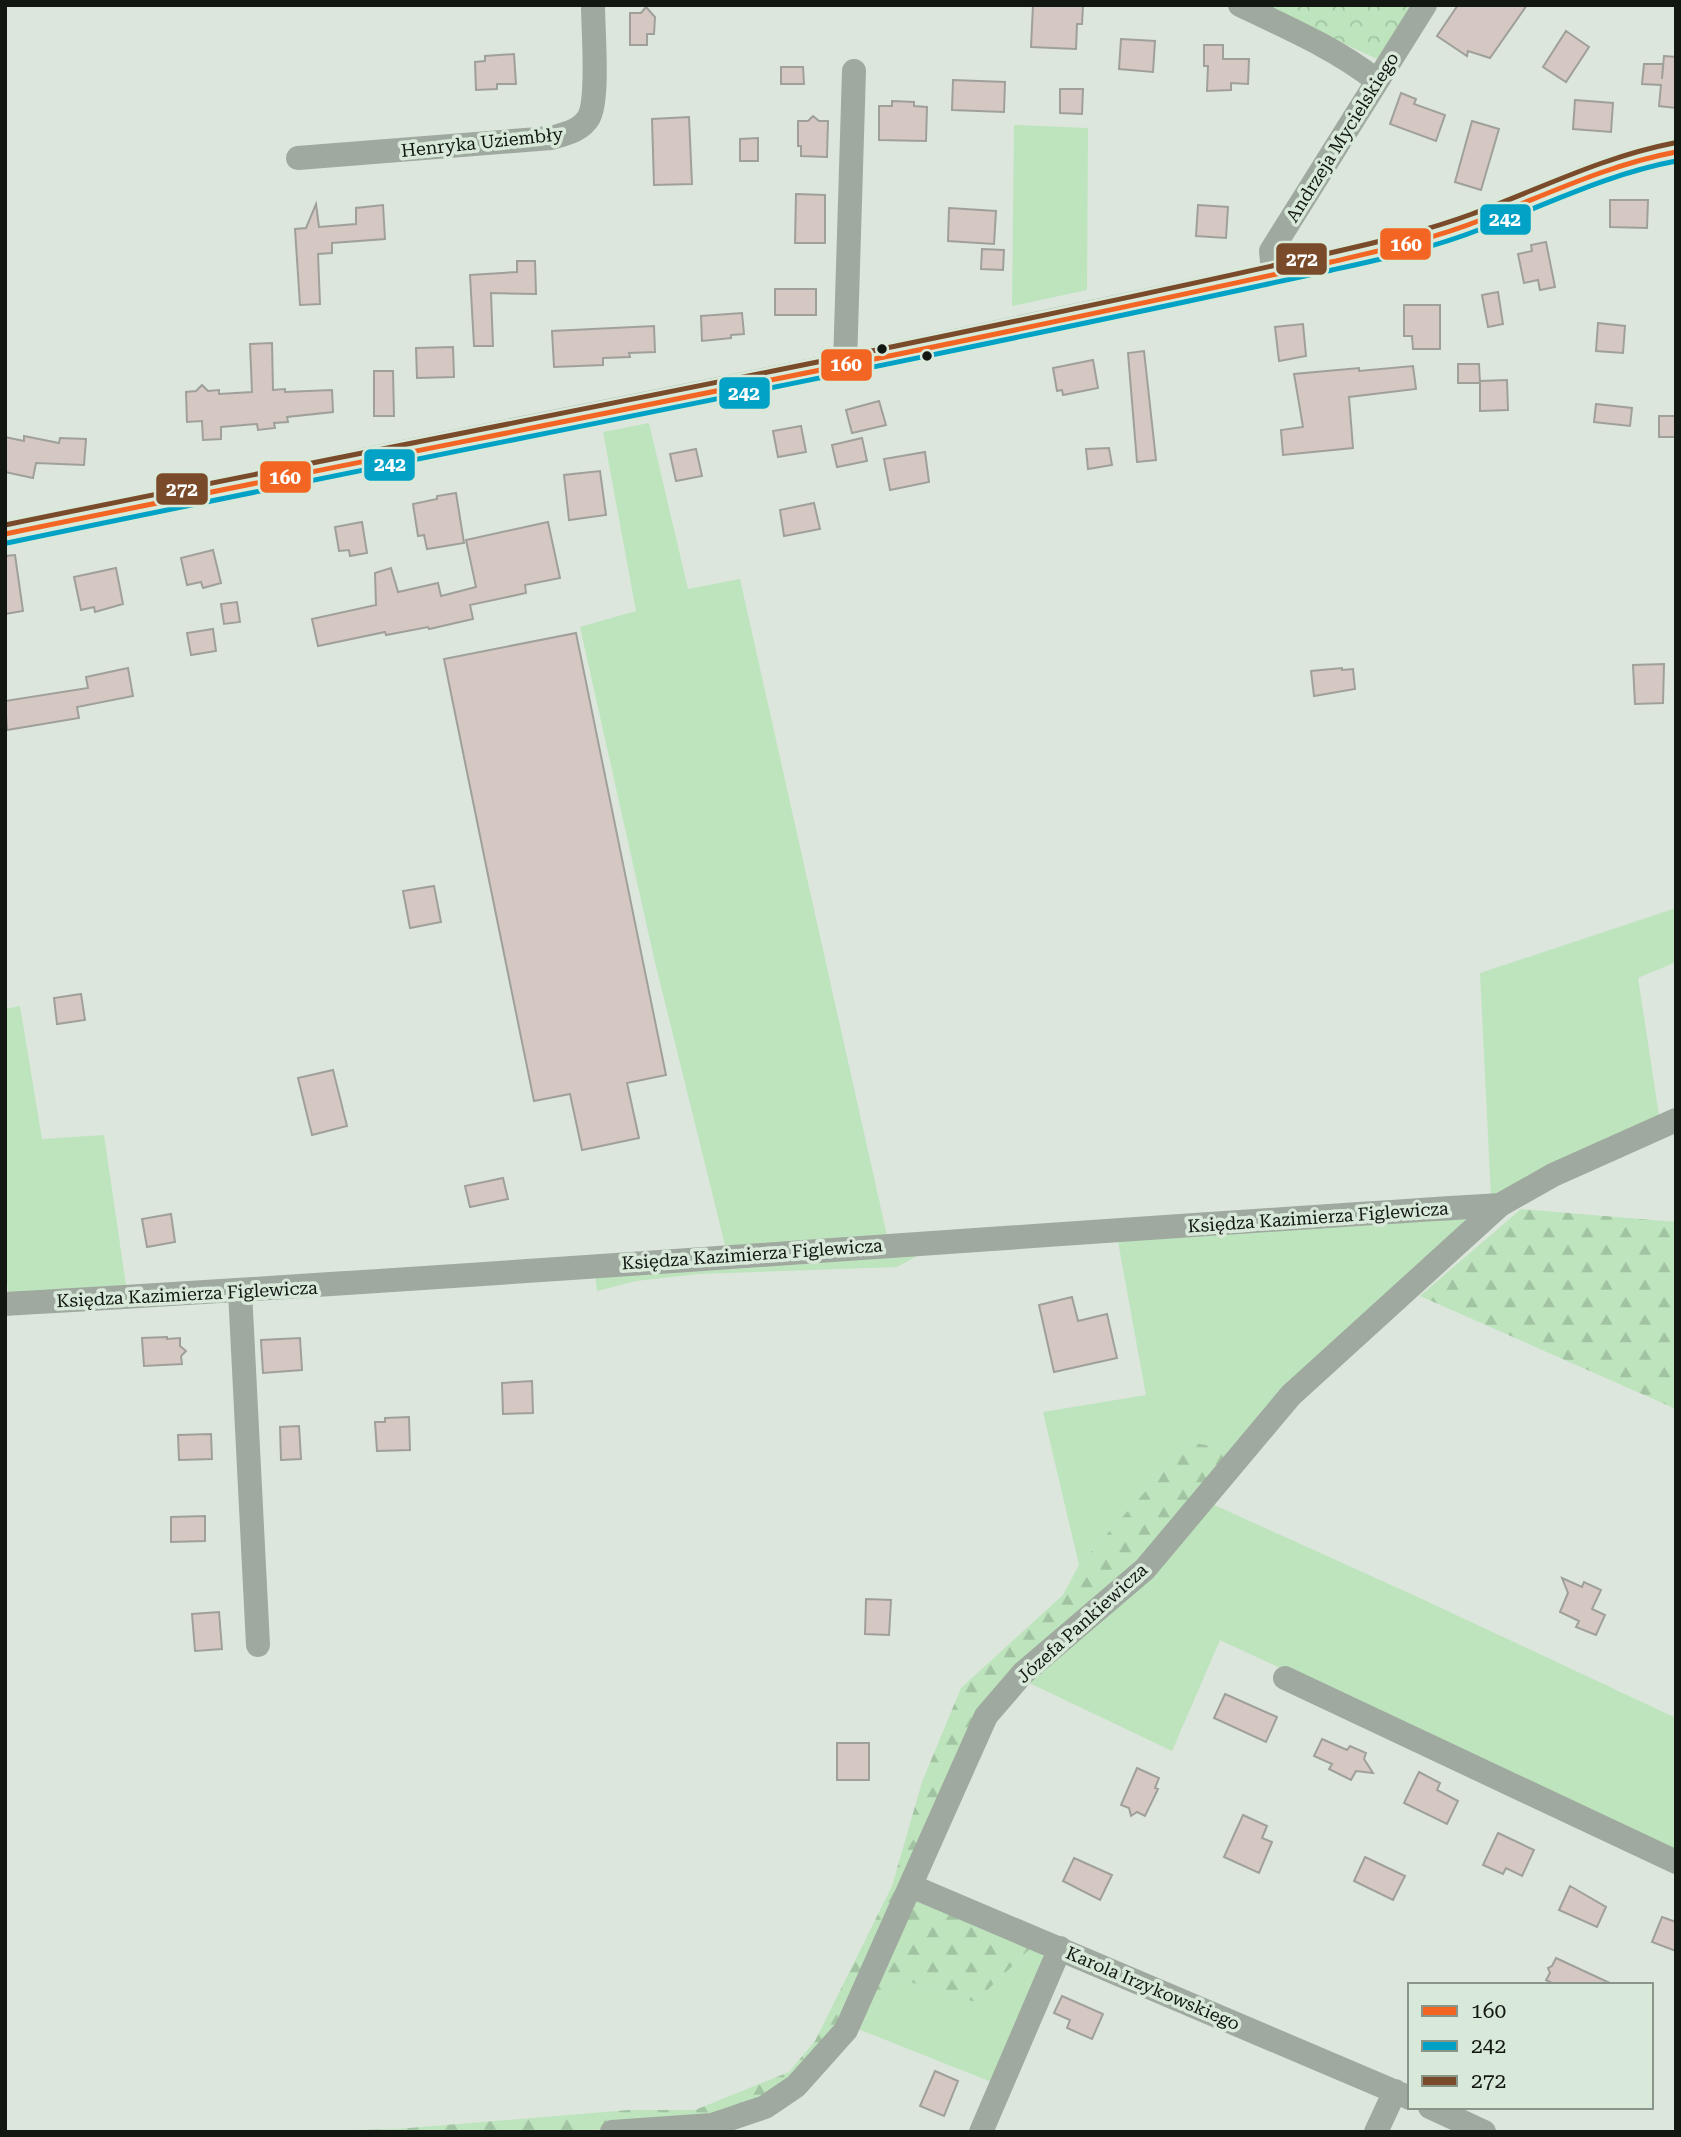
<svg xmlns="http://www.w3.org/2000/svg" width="1681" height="2137" font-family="'Roboto Serif',serif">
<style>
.green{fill:#bde4bd}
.forest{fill:url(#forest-firs)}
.park{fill:url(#park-crowns)}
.building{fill:#d5c7c2;stroke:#a0a09b;stroke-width:2}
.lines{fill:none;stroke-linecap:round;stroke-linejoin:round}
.minor{stroke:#9fa99f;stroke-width:24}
.bus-1-casing{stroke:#d9e9d9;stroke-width:10}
.bus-2-casing{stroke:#d9e9d9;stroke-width:10}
.bus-3-casing{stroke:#d9e9d9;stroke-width:10}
.bus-1{stroke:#f26522;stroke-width:5}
.bus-2{stroke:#01a2c5;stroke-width:5}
.bus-3{stroke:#7a4b2a;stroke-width:5}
.bus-dot{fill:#121712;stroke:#d9e9d9;stroke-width:2.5}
.labels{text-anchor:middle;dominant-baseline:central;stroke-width:7;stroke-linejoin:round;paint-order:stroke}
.street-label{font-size:18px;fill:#121712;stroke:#d9e9d9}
.line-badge{stroke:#d9e9d9;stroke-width:2.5}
.badge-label{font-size:19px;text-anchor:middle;font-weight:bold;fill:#fff}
</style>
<defs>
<pattern id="forest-firs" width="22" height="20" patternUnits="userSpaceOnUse" patternTransform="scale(1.75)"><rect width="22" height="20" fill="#bde4bd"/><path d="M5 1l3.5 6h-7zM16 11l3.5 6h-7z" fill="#a1c3a1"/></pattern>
<pattern id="park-crowns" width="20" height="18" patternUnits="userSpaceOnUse" patternTransform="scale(1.75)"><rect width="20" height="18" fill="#bde4bd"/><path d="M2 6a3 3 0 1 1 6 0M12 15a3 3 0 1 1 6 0" fill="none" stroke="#a1c3a1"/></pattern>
</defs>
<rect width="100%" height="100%" fill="#dce6dc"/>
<path class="green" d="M1014 125 1088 128 1087 290 1012 306Z
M649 423 688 589 740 579 888 1240 781 1246 725 1245 654 958 580 627 636 611 603 432Z
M1676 908V962L1638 978 1659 1115 1491 1197 1480 973Z
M20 1006 42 1139 104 1135 127 1292 9 1296 5 1270V1009Z
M1481 1212 1237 1451 1190 1442 1079 1565 1043 1412 1146 1395 1117 1236Z
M935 1246 897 1267 699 1274 636 1281 597 1291 595 1271Z
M1212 1504 1422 1599 1676 1718V1852L1220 1640 1172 1751 1023 1680Z
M1035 1944 1041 1949 1043 1958 994 2083 858 2029 897 1978 975 2002Z"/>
<path class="forest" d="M1521 1209 1676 1222V1409L1420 1296Z
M1190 1442 1237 1451 1137 1564 985 1703 843 2026 791 2083 756 2106 698 2120 571 2132H264L397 2129 629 2110H695L789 2072 815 2041 892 1886 922 1782 961 1688 1063 1595 1079 1565Z
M914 1892 1035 1944 975 2002 897 1978 858 2029Z"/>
<path class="park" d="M1261 5H1412L1377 59Z"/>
<path class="building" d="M1033 5H1083L1082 24H1077L1076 49 1031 47Z
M1458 5H1527L1490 58 1468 51 1467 56 1437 36Z
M646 7 655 17 654 34H647V45H630V13H641Z
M1566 31 1589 47 1566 82 1543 67Z
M1121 39 1155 41 1153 72 1119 69Z
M1204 45H1223V59H1249L1248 84 1231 83V90L1207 91 1208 66H1204Z
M514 54 516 84H497V89L476 90 475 62 485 61V56Z
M1664 56 1676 57V108L1659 106 1661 85 1642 84 1644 64H1663L1662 79Z
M781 67H803L804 84H781Z
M953 80 1005 82 1004 112 952 110Z
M1060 89H1083L1082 114 1060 113Z
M1401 93 1416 99 1414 104 1445 115 1436 141 1390 124Z
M1575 100 1613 103 1611 132 1573 129Z
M892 101 914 102V106L927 107 926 141 879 140V106H892Z
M813 116 819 121H828L827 157 801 156V146H798V121H808Z
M689 117 692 184 654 185 652 119Z
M1472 121 1499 129 1481 190 1455 182Z
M758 138V161H740V139Z
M796 194 825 195V243H795Z
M1610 200H1648L1647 228 1610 227Z
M316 204 319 227 356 224V208L383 205 385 239 332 243V253L318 254 320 304 300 305 295 229 306 228Z
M1198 205 1228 207 1226 238 1196 236Z
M949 208 996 211 994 244 948 241Z
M1546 242 1555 287 1540 290 1538 280 1524 283 1518 254 1532 251 1531 245Z
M982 249 1004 250 1003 270 981 269Z
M517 261H535L536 294 491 293 493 346H474L470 275 517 272Z
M775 289H816V315H775Z
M1498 292 1503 324 1488 327 1482 295Z
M1404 305H1440V349H1413L1412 336H1404Z
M742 313 744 334 731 335V338L702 341 701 316Z
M1598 323 1625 326 1623 353 1596 351Z
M1303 324 1306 356 1279 361 1275 327Z
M654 326 655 352 629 353 630 357 603 358V365L554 367 552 331Z
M272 343 273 390 285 389V392L332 390 333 412 287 417 288 422 274 423 275 428 258 430 257 424 221 427V439L203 440 202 421 187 422 186 392 196 391 202 385 208 391 219 390V394L252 392 250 344Z
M453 347 454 377 417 378 416 348Z
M1144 351 1156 460 1137 462 1128 353Z
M1093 360 1098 388 1063 395 1062 390 1057 391 1053 368Z
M1458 364H1479L1480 383H1458Z
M1413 366 1416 389 1349 397 1353 448 1283 455 1281 430 1303 427 1294 374 1359 368V371Z
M374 371H393L394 416H374Z
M1507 380 1508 410 1480 411V381Z
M879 401 886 425 852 433 846 410Z
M1596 404 1632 408 1630 426 1594 422Z
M1659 416H1676V437H1659Z
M801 426 806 452 778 457 773 431Z
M24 436 59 443 60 438 86 439 84 465 36 463 33 478 5 472V437L24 441Z
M862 438 867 461 837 467 832 445Z
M1109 448 1112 465 1088 469 1086 449Z
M696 449 702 476 676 481 670 454Z
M925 452 929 482 890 490 884 459Z
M600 471 606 515 569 520 564 475Z
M456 493 464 543 427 549 424 535 418 536 413 504 437 499V496Z
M814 503 820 529 784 536 780 510Z
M362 522 367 553 350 556 349 550 339 551 335 527Z
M548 522 560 578 525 585 526 593 470 605 473 619 429 629 428 627 386 635 385 632 318 646 312 619 376 605 375 573 391 568 398 592 438 583 441 596 476 587 466 540Z
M213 550 221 583 203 588 201 582 187 585 181 558Z
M15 555 23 611 5 614V556Z
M116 568 123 604 95 612 94 607 81 610 74 577Z
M237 602 240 622 224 624 221 604Z
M213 629 216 651 191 655 187 633Z
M576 633 666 1075 627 1083 639 1138 582 1150 570 1094 534 1101 444 659Z
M1664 664 1663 703 1635 704 1633 665Z
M128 668 133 696 77 707 79 718 7 730 5 701 88 688 86 677Z
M1342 668V670L1353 669 1355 689 1314 696 1311 671Z
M434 886 441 922 410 928 403 891Z
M81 994 85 1020 57 1024 54 998Z
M333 1070 347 1126 312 1135 298 1078Z
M503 1178 508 1199 470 1207 465 1186Z
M171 1214 175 1242 147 1247 142 1219Z
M1072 1297 1078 1321 1107 1314 1117 1358 1054 1372 1039 1305Z
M167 1337V1339L180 1338V1346L186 1351 181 1356 182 1364 144 1366 142 1338Z
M300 1338 302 1370 263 1373 261 1340Z
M532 1381 533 1413 503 1414 502 1383Z
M409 1417 410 1450 377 1451 375 1422H385V1418Z
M299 1426 301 1459 281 1460 280 1427Z
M211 1434 212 1459 179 1460 178 1435Z
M205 1516V1541L171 1542V1517Z
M1562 1578 1582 1587 1584 1582 1601 1590 1592 1609 1605 1615 1596 1635 1576 1627 1579 1621 1560 1612 1568 1593Z
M866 1599 891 1600 889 1635 865 1634Z
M219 1612 222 1649 195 1651 192 1614Z
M1225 1694 1277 1717 1266 1742 1214 1718Z
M1322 1739 1347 1750 1350 1746 1366 1753 1364 1759 1373 1773 1356 1771 1351 1780 1329 1769 1332 1764 1314 1756Z
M837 1743H869V1780H837Z
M1137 1768 1159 1778 1155 1788 1158 1789 1145 1816 1137 1812 1131 1816 1129 1808 1121 1805Z
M1419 1772 1440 1783 1437 1790 1458 1801 1447 1824 1404 1803Z
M1243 1815 1267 1826 1262 1838 1272 1842 1259 1873 1224 1857Z
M1498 1833 1534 1850 1522 1876 1506 1868 1503 1874 1483 1865Z
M1365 1857 1405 1876 1393 1900 1354 1881Z
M1074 1858 1112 1875 1100 1900 1063 1881Z
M1570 1886 1606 1907 1597 1927 1559 1910Z
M1662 1917 1676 1922V1951L1652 1942Z
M1556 1958 1614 1985H1556L1546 1980 1550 1973 1548 1968 1552 1966Z
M1062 1996 1103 2014 1092 2039 1067 2028 1070 2020 1054 2013Z
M935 2071 958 2081 944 2116 920 2106Z"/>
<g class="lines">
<path class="minor" d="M1240 5C1288 28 1335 48 1376 80
M298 158 551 138C565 134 581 131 589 117 599 98 593 30 593 5
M1273 273 1271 251 1425 5
M845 364 854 71
M5 534 378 457 879 357 1334 261C1382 249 1432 239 1479 221 1544 195 1606 162 1676 152
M240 1291 258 1645
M5 1304C504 1276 1001 1236 1500 1205
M1285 1678 1676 1862
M911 1886 1410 2098
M1430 2107 1484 2132
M612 2132 712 2125 765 2107 796 2086 846 2030 986 1716 1023 1673 1145 1569 1291 1395 1500 1205 1553 1175 1676 1120
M981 2132 1060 1948
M1376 2132 1395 2091"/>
<defs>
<path id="bus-1" d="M5 534C447 443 891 360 1331 262 1382 250 1433 239 1481 220 1546 195 1607 165 1676 152"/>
<path id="bus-2" d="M7 543C448 451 891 367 1332 270 1382 259 1433 248 1481 229 1546 205 1607 174 1676 161"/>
<path id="bus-3" d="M5 525C447 434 891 352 1330 253 1378 242 1426 231 1472 214 1540 189 1602 157 1674 143"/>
</defs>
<use href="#bus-1" class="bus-1-casing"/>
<use href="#bus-2" class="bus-2-casing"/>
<use href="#bus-3" class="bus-3-casing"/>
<use href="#bus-1" class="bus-1"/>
<use href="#bus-2" class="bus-2"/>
<use href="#bus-3" class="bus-3"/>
</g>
<g class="bus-dot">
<circle cx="882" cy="349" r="6"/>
<circle cx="927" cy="356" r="6"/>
</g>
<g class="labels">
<g class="street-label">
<text transform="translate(1342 137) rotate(-58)">Andrzeja Mycielskiego</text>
<text transform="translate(482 142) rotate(-6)">Henryka Uziembły</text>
<text transform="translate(1318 1217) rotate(-4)">Księdza Kazimierza Figlewicza</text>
<text transform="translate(752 1254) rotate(-4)">Księdza Kazimierza Figlewicza</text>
<text transform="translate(187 1294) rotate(-3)">Księdza Kazimierza Figlewicza</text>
<text transform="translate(1082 1623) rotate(-42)">Józefa Pankiewicza</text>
<text transform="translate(1153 1988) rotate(23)">Karola Irzykowskiego</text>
</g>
</g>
<g class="line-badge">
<rect x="1479" y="203" width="53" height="33" rx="7" fill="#01a2c5"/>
<rect x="1379" y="227" width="53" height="34" rx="7" fill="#f26522"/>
<rect x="1275" y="242" width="53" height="34" rx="7" fill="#7a4b2a"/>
<rect x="820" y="348" width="53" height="34" rx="7" fill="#f26522"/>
<rect x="718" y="376" width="53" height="34" rx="7" fill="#01a2c5"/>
<rect x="363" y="448" width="53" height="34" rx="7" fill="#01a2c5"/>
<rect x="259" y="460" width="53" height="34" rx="7" fill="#f26522"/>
<rect x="155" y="472" width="54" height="34" rx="7" fill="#7a4b2a"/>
</g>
<g class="badge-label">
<text x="1505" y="226">242</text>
<text x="1406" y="251">160</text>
<text x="1302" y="266">272</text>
<text x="846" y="371">160</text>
<text x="744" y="400">242</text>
<text x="390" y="471">242</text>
<text x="285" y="484">160</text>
<text x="182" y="496">272</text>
</g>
<rect width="1681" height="2137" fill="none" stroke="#121712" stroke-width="14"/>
<rect x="1408" y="1983" width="245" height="126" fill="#d9e9d9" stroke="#899589" stroke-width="2"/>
<rect x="1422" y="2006" width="35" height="10" fill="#f26522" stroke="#899589" stroke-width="2"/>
<text x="1471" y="2018" font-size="21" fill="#121712">160</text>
<rect x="1422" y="2041" width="35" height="10" fill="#01a2c5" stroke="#899589" stroke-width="2"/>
<text x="1471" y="2053" font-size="21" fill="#121712">242</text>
<rect x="1422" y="2076" width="35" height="10" fill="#7a4b2a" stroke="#899589" stroke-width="2"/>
<text x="1471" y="2088" font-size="21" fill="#121712">272</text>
</svg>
